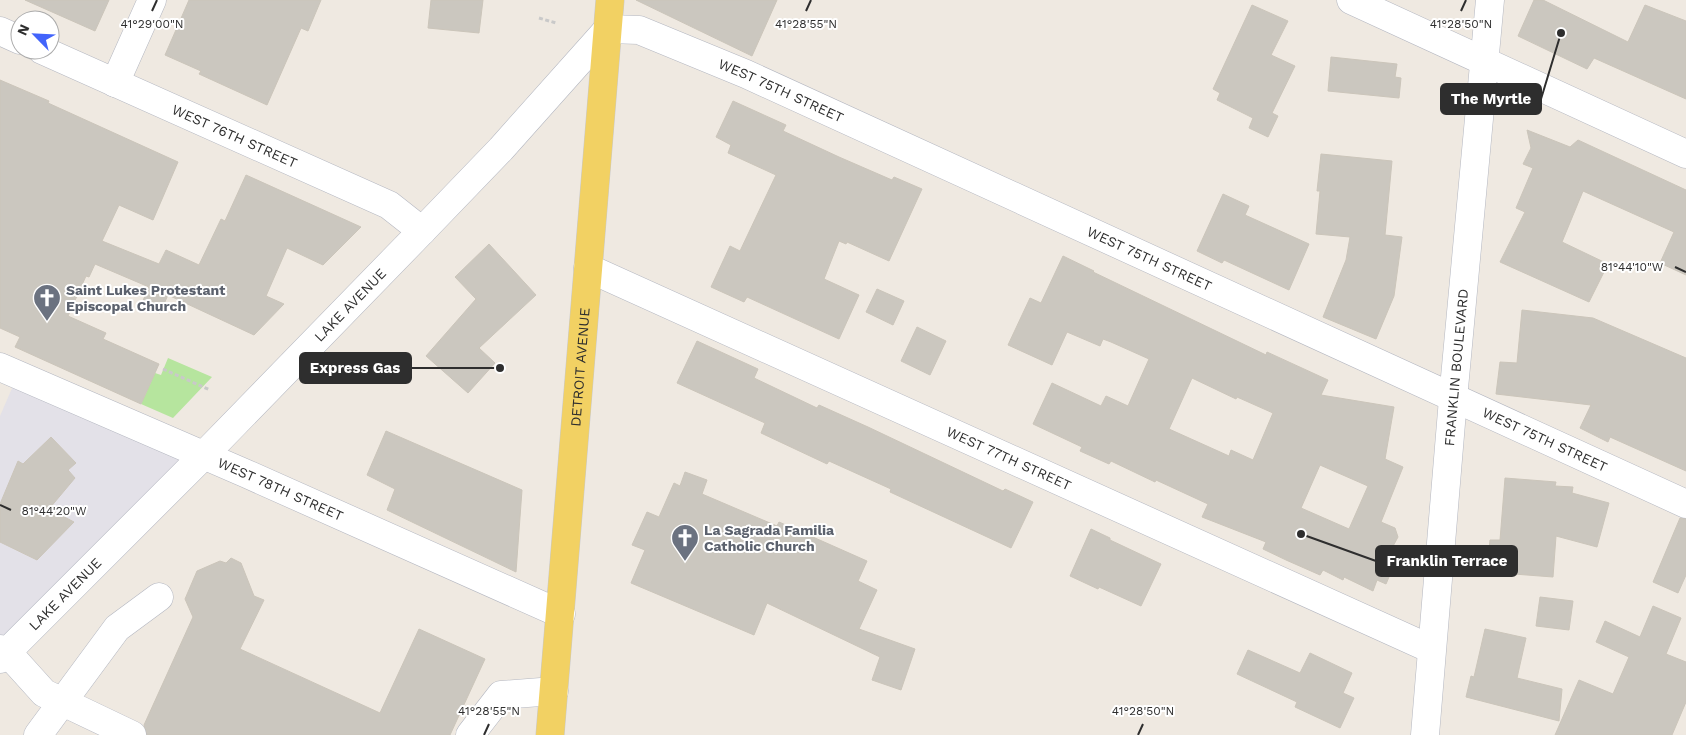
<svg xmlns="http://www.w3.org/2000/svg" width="1686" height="735" font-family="'Work Sans',sans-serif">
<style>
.industrial{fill:#e3e1e8}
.green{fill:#b6e59e}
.building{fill:#cbc7bf;stroke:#cbc5ba;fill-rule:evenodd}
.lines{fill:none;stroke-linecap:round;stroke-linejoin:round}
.minor-casing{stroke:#b4b7c1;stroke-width:29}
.major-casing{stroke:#c9c9c9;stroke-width:29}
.path{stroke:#c9c9c9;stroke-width:3;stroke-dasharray:4 2.5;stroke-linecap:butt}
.minor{stroke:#fff;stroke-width:28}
.major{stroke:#f2d163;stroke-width:28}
.ticks{fill:none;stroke:#2e2e2e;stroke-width:2}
.labels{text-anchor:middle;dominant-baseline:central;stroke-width:4;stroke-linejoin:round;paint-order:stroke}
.street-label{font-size:14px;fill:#2e2e2e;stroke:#fff}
.worship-label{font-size:14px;font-weight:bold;fill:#5b616d;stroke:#fff;text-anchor:start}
.ticks-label{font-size:12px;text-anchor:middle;fill:#2e2e2e;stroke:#fff;stroke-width:4;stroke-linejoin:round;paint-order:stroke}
.leader{fill:none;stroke:#2e2e2e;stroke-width:2}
.callout-dot{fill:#2e2e2e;stroke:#fff;stroke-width:2}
.callout{fill:#2e2e2e;stroke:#2e2e2e;stroke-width:2}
.callout-label{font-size:15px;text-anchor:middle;font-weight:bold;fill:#fff}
</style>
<rect width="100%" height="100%" fill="#efe9e1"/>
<path class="industrial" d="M16 379 194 457 0 655V416Z"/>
<path class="green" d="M168 358 212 377 173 418 141 404 155 373 161 375Z"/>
<path class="building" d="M25 0H109L95 31Z
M189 0H321L308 31 301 28 267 105 199 74 201 71 165 55Z
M431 0H483L479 33 428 28Z
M636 0H777L752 56Z
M1534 0H1543L1628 42 1645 5 1686 21V99L1594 58 1587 69 1518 36Z
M1252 5 1288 21 1271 55 1295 66 1272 113 1278 116 1268 137 1249 128 1253 118 1217 100 1220 93 1213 89Z
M1331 57 1397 64 1395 77 1401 78 1399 98 1328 91Z
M0 80 49 101 48 103 178 162 153 220 119 205 102 241 159 264 166 250 199 265 221 219 225 221 246 175 361 227 323 265 287 248 266 296 284 304 254 335 168 295 160 313 141 305 149 287 95 264 89 277 86 276 68 316 106 333 103 339 159 364 141 404 15 347 20 337 0 328Z
M733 101 786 125 783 131 839 157 892 180 894 177 922 189 889 261 847 242 846 244 839 241 824 279 859 295 839 339 747 297 744 302 711 287 730 246 740 251 776 175 728 153 731 145 716 137Z
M1527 130 1570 147 1578 140 1686 190V275L1660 263 1674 232 1583 191 1562 242 1608 264 1589 302 1500 262 1525 212 1516 208 1533 168 1523 164 1531 148Z
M1321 154 1392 161 1385 235 1402 237 1394 296 1376 339 1323 317 1346 260 1350 237 1316 234 1320 191H1317Z
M1223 194 1249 206 1245 215 1309 244 1289 290 1224 260 1222 263 1197 251Z
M489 244 536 295 479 348 495 363 468 393 426 356 476 299 455 277Z
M1063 256 1094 271 1093 272 1266 355 1267 352 1328 380 1321 395 1394 407 1385 459 1403 467 1381 522 1395 528 1398 537 1386 559 1395 563 1386 584 1377 580 1373 591 1344 577 1343 580 1323 570 1320 575 1286 560 1263 549 1266 542 1202 517 1208 504 1156 480 1155 482 1111 461 1109 464 1080 451 1082 447 1033 424 1052 383 1101 406 1106 396 1128 406 1149 359 1111 342 1103 339 1100 346 1067 332 1052 365 1008 345 1030 298 1041 303ZM1192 378 1236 399 1237 397 1273 413 1253 460 1231 450 1229 456 1169 429ZM1320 465 1368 486 1349 529 1301 508Z
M877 289 904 301 893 325 866 312Z
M1522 310 1593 318 1686 358V471L1610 437 1608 442 1580 428 1591 405 1496 394 1500 362 1517 363Z
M917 327 946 341 930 375 901 361Z
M697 341 758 369 754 378 817 408 819 405 868 427 1003 491 1005 489 1033 502 1011 548 890 492 891 489 829 461 827 464 761 433 765 423 677 383Z
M386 431 522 490 516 572 387 510 395 489 367 475Z
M51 437 76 463 68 470 75 478 49 509 74 522 37 560 0 542V504L18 461 23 464Z
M685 472 707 480 702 494 777 526 779 522 867 561 858 581 877 590 859 629 915 649 901 690 872 680 880 657 767 603 754 635 631 583 645 550 632 545 647 512 659 517 674 483 680 486Z
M1505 478 1556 482 1555 486 1573 487 1572 493 1609 503 1597 547 1556 536 1553 577 1487 572 1490 540H1500Z
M1680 518 1686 519V575L1678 593 1653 582Z
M1091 529 1110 538V540L1161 564 1141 606 1099 587 1098 589 1070 576Z
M231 558 241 563 254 596 264 600 240 649 380 713 419 629 485 659 450 735H147L144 725 193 617 185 599 197 571 220 561 226 563Z
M1540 597 1573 601 1569 630 1536 626Z
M1653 606 1681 618 1666 654 1686 662V702L1672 735H1555L1579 680 1613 694 1629 657 1596 642 1605 621 1640 637Z
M1485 629 1526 638 1517 678 1562 689 1559 721 1466 697 1471 676 1474 677Z
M1248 650 1300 673 1310 653 1352 673 1343 693 1354 698 1340 728 1295 707 1297 702 1237 674Z"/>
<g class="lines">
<defs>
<g id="minor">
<path d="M1351 0 1686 154"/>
<path d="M0 31 20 40"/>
<path id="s1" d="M42 50 389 205 422 231"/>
<path d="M115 83 152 0"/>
<path id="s2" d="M588 268 1431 649"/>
<path id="s3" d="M0 367 247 474 561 614"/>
<path d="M0 649 7 652 44 693 132 735"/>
<path id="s4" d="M0 659 204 455 422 231 501 149 608 29 639 30 746 74 1686 504"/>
<path d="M38 735 117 628 159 597"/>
<path d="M470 735 501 695 554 691"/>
<path id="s5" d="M1425 735 1453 399 1490 0"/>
</g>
<g id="major">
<path id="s6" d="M550 735 610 0"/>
</g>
</defs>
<use href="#minor" class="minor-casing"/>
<use href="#major" class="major-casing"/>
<path class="path" d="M539 18 556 23
M163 369 210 390"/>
<use href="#minor" class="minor"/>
<use href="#major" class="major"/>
</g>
<path class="ticks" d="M152 11 157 0M806 11 811 0M1461 11 1466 0M1675 267 1686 272M0 505 11 510M484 735 489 724M1138 735 1143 724"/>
<defs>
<symbol id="church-pin" viewBox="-11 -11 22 30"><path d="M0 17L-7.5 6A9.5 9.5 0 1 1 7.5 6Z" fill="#6b7280" stroke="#fff"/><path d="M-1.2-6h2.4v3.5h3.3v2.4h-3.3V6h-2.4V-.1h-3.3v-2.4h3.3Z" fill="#fff"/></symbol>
</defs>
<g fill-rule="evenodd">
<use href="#church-pin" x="31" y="282" width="32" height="43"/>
<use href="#church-pin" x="669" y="522" width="32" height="43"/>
</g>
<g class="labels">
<g class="street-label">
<text stroke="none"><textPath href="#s4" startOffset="1061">WEST 75TH STREET</textPath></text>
<text stroke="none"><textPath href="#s1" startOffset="211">WEST 76TH STREET</textPath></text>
<text stroke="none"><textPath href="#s4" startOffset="1466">WEST 75TH STREET</textPath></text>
<text stroke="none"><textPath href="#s4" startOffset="498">LAKE AVENUE</textPath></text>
<text stroke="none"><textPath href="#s5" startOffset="369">FRANKLIN BOULEVARD</textPath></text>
<text stroke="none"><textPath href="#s6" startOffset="369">DETROIT AVENUE</textPath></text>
<text stroke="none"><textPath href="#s4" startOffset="1901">WEST 75TH STREET</textPath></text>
<text stroke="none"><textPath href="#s2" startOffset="462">WEST 77TH STREET</textPath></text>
<text stroke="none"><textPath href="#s3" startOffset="306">WEST 78TH STREET</textPath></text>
<text stroke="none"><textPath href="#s4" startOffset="92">LAKE AVENUE</textPath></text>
</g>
<g class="worship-label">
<text x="66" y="290">Saint Lukes Protestant<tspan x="66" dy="16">Episcopal Church</tspan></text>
<text x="704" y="530">La Sagrada Familia<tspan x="704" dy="16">Catholic Church</tspan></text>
</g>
</g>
<g class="ticks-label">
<text x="152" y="28">41°29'00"N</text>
<text x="806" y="28">41°28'55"N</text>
<text x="1461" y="28">41°28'50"N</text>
<text x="1632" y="271">81°44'10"W</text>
<text x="54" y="515">81°44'20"W</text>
<text x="489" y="715">41°28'55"N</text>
<text x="1143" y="715">41°28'50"N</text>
</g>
<path class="leader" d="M1561 33L1541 99M500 368L411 368M1301 534L1376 561"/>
<g class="callout-dot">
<circle cx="1561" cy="33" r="5"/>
<circle cx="500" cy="368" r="5"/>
<circle cx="1301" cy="534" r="5"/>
</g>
<g class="callout">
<rect x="1441" y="84" width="100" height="30" rx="5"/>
<rect x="300" y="353" width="111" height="30" rx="5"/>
<rect x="1376" y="546" width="141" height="30" rx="5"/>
</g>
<g class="callout-label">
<text x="1491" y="104">The Myrtle</text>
<text x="355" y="373">Express Gas</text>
<text x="1447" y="566">Franklin Terrace</text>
</g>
<g transform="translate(35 35) rotate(294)"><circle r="24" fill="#ffffff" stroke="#ababab"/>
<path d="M0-4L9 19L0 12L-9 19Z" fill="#4264fb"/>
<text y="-8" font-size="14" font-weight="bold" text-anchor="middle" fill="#2e2e2e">N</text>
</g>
</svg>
